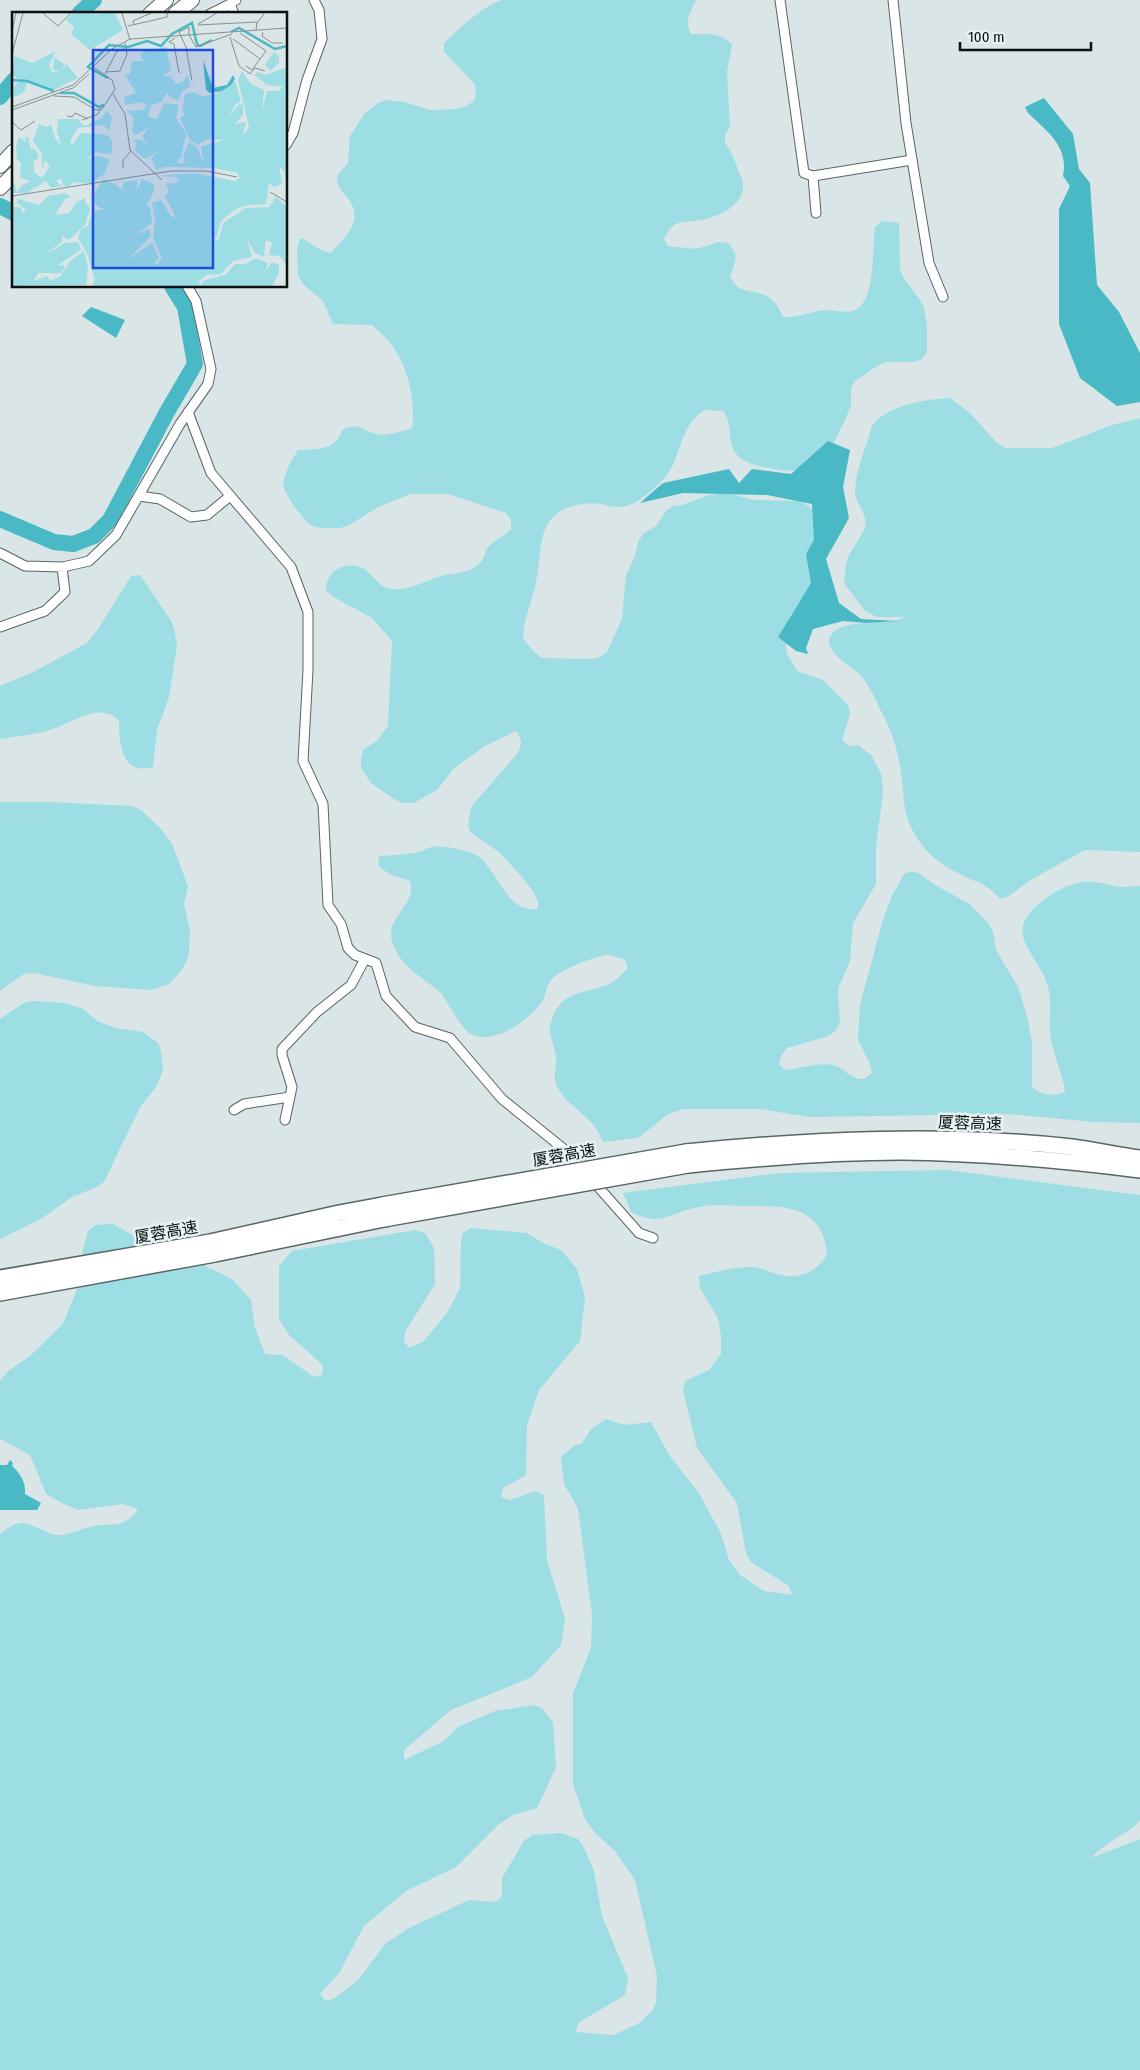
<svg xmlns="http://www.w3.org/2000/svg" width="1140" height="2070" font-family="'Fira Sans Condensed','Noto Sans SC',sans-serif">
<style>
.green{fill:#9ddee5}
.water{fill:#49b9c5}
.lines{fill:none;stroke-linecap:round;stroke-linejoin:round}
.river{stroke:#49b9c5;stroke-width:16}
.minor-casing{stroke:#596465;stroke-width:11}
.trunk-casing{stroke:#596465;stroke-width:16}
.motorway-casing{stroke:#596465;stroke-width:18}
.minor{stroke:#fff;stroke-width:9}
.trunk{stroke:#fff;stroke-width:14}
.motorway{stroke:#fff;stroke-width:15}
.motorway-bridge-casing{stroke:#596465;stroke-width:18;stroke-linecap:butt}
.motorway-bridge{stroke:#fff;stroke-width:15}
.labels{text-anchor:middle;dominant-baseline:central;stroke-width:5;stroke-linejoin:round;paint-order:stroke}
.street-label{font-size:16px;fill:#0c1010;stroke:#e6f2f3}
.inset-river{fill:none;stroke:#49b9c5;stroke-width:2.5}
.inset-road{fill:none;stroke:#879090;stroke-width:1}
.view{fill:#1d4ed8;fill-opacity:0.15;stroke:#1d4ed8;stroke-width:2.5}
.inset-edge{fill:none;stroke:#0c1010;stroke-width:2.5}
</style>
<rect width="100%" height="100%" fill="#d9e5e6"/>
<path class="green" d="M501 0H696C690 13 684 20 691 34 707 34 722 32 732 45L727 72 730 127 725 135V143C731 151 734 158 737 167 740 174 744 182 743 189 741 206 720 215 706 219 697 222 685 220 676 224 670 227 667 233 664 239L668 246 696 249 719 242 728 243C740 256 735 261 730 276 743 305 767 277 783 317 801 318 813 310 828 310 837 310 846 314 855 310 876 301 872 248 875 227L882 221 899 223 900 269 903 277 920 300 924 308 927 325V352L922 359 914 362H886L877 366 855 381 851 388V406L844 422 828 454 809 471C792 472 744 469 735 452 727 439 733 424 723 411L705 410C683 423 682 446 672 467 667 477 655 488 646 495 615 519 611 499 582 504 532 512 544 551 535 587 531 604 523 621 523 638L534 652 542 658 589 659 598 658 607 652 622 619 626 575 634 558 639 540 644 533 656 526 666 511 673 506 682 505 709 495 727 493 754 500 800 501 808 506 821 518 812 589 799 602 789 618 785 635 787 654 797 671 823 680 848 705 850 714 842 740 849 746 858 745 872 756 881 774 883 792 876 847V884L853 923 850 961 839 986 838 995 840 1022 836 1030 829 1036 787 1048 781 1056 779 1064 785 1070C800 1069 819 1062 833 1065 846 1068 848 1079 864 1079L872 1073 870 1064 858 1040 860 1005 882 923 891 898 904 874 912 871 920 874 935 885 970 904 989 924 993 932 996 950 1018 987 1027 1016 1032 1043V1087C1042 1095 1053 1097 1065 1092 1063 1072 1052 1054 1050 1033 1049 1018 1052 1002 1048 987 1039 952 999 935 1042 901 1054 892 1068 884 1083 882 1096 880 1108 886 1121 887 1127 887 1134 886 1140 886V1123L1094 1122 1007 1114 808 1117 760 1109H684L668 1114 638 1138 603 1142C593 1115 571 1110 559 1090 551 1079 557 1069 556 1057 555 1046 549 1037 550 1027 551 1019 556 1008 561 1003 573 991 592 991 607 985 615 982 622 974 628 968L625 960C620 958 613 955 607 955 593 957 562 969 552 979 546 986 546 996 541 1003 527 1021 493 1047 469 1033 463 1029 449 1006 445 999 440 989 431 986 423 979 410 970 396 957 392 941 385 916 420 903 409 880 396 877 388 875 378 865L379 856C391 855 402 855 414 853 420 853 426 848 432 847 440 845 471 851 478 856 499 872 506 913 538 909V901L534 893 523 878 499 852 470 832 468 825 471 807 517 754C522 745 523 739 516 731L485 746 454 768 437 790 414 803H403L394 799 371 783 361 768V759L363 750 378 740 388 726 392 641 372 618 332 596 326 590C326 574 340 563 356 566 370 568 376 585 387 588 405 593 422 582 438 577 452 572 470 575 481 562 485 557 485 550 490 545 497 539 505 536 511 529V520L506 513 448 494H411L378 507 348 526 339 528H321L312 526 305 520 294 506 285 491 283 482 289 465 298 450C317 449 336 451 342 430 360 421 361 431 376 434 389 436 400 432 412 428 416 401 408 366 391 344 386 337 378 331 372 325L333 324 323 301 303 284 298 276 297 249 300 238C312 242 318 251 331 253 347 235 366 219 346 196 340 189 337 186 337 176L348 163 350 136 364 114 378 103 386 100 404 102 430 110 457 109 466 106 474 101 476 93 475 84 444 52V43C462 26 478 10 501 0Z
M950 398 970 413 997 443 1006 448H1052L1112 425 1140 418V852L1085 850 1032 879 1009 896 1000 899C995 893 989 888 982 884 977 881 971 880 965 877 953 871 936 861 927 851 900 819 906 804 900 766 897 747 891 730 882 713 876 701 870 686 861 676 852 666 824 653 830 637 838 617 887 627 905 617H877L865 611 844 583C845 574 845 565 848 557 853 547 862 537 865 526 868 515 856 504 855 493 855 479 860 461 865 448 868 441 869 433 872 426 886 405 927 399 950 398Z
M140 575 170 619 174 628 177 646 169 697 157 730 153 767C122 776 119 744 119 721 100 700 71 724 50 730 34 735 17 736 0 739V686L31 673 87 643 98 629 131 576Z
M0 802H49L132 806 141 810 161 829 172 844 185 878 188 887 184 904 190 930 189 949 188 958 181 971 169 984 152 990 95 986 34 973 24 974 0 991Z
M33 1001 65 1003 83 1009 97 1021 115 1028 143 1032 158 1043 161 1051 163 1070 156 1087 140 1107 104 1182 97 1187 72 1197 41 1219 0 1239V1019L24 1003Z
M947 1170 1140 1195V1821C1125 1836 1106 1841 1091 1858L1140 1839V2070H0V1534C21 1518 22 1522 45 1531 49 1533 53 1535 56 1535 69 1536 79 1529 90 1527 110 1522 125 1530 138 1509L123 1504 78 1510 62 1503 46 1494 30 1455 0 1439V1381L8 1371 30 1356 63 1324 79 1284 81 1257 88 1231 95 1225 113 1224 144 1242 171 1249 232 1279 251 1300 255 1328 265 1354 283 1355 314 1377 322 1375 323 1365 289 1335 279 1319V1266L292 1251 415 1230 425 1233 434 1248 435 1284 405 1332 404 1341 409 1348 424 1341 447 1313 460 1288 461 1241 463 1233 471 1228 527 1233 543 1243 561 1250 577 1269 585 1297 580 1341 539 1390 527 1425 526 1475 503 1488 501 1497 510 1500 535 1491 544 1495 547 1560 565 1619 561 1645 532 1677 451 1710 404 1750V1760L444 1741 458 1727 495 1711 534 1705 542 1708 553 1722 556 1767 537 1808 513 1815 498 1825 456 1867 406 1891 364 1926 339 1973 320 1994 326 2001 335 1998 358 1980 386 1943 409 1928 469 1900 496 1902 502 1896V1878L524 1841 532 1835 561 1833 578 1839 583 1846 594 1871 602 1916 628 1978 625 1995 578 2023 576 2032 613 2035 638 2024 652 2011 656 2003 657 1976 635 1880 615 1851 595 1833 585 1819 573 1784V1693L591 1648 592 1615 578 1508 564 1484 561 1457 574 1446 582 1443 591 1429 606 1419 624 1425 651 1422 669 1455 699 1493 721 1534 729 1560 740 1575 764 1591 792 1595 789 1586 751 1562 746 1554 737 1503 697 1448 683 1390 685 1381 709 1370 721 1354V1336L718 1318 700 1288 699 1276C716 1272 736 1266 754 1267 763 1268 771 1273 780 1275 799 1280 818 1271 827 1254 823 1204 782 1206 743 1206 729 1206 714 1204 700 1207 671 1211 663 1228 631 1212L623 1193 780 1173Z"/>
<path class="water" d="M1044 98 1073 134 1079 169 1090 183 1097 285 1119 312 1140 353V402L1117 406 1080 378 1059 324V209L1070 186 1063 176C1069 147 1048 132 1028 113L1025 107Z
M91 307 125 320 116 338 82 316Z
M828 441 850 450 843 487 849 518 826 559 839 603 861 619 898 621 866 623 843 621 813 629 806 648 808 654 796 651 778 637 811 583 806 554 814 540 812 504 767 495 683 493 640 503 663 483 729 469 739 483 752 469 791 474Z
M10 1460 13 1463 12 1466C21 1474 26 1483 25 1494L41 1503 37 1510H0V1465H7Z"/>
<g class="lines">
<path class="river" d="M79 14 94 0
M0 97 14 80
M0 206 14 213
M0 519 54 542 73 544 94 536 110 520 167 412 195 364 185 307 172 286"/>
<defs>
<path id="minor" d="M780 0 804 173 813 176 816 213
M893 0 906 123 929 263 943 297
M210 14 230 4
M234 14 230 4 236 0
M286 145 293 133 307 80 322 39 319 10 314 0
M813 176 912 160
M188 412 211 473 291 567 308 612V670L303 761 323 804 328 905 341 924 348 948 355 955 376 963 386 996 415 1027 450 1038 502 1099 565 1150 584 1171
M139 496 160 499 191 517 207 515 230 496
M0 553 25 566 63 567 89 561 116 535 180 424 208 384 211 369 196 301 187 286
M0 627 45 611 65 592 62 567
M234 1110 244 1104 290 1097
M285 1120 292 1087 282 1055V1049L317 1012 351 985 365 959
M593 1181 639 1233 653 1238"/>
<path id="trunk" d="M150 14 166 0
M175 14 192 0
M0 166 14 151
M0 188 14 174"/>
<path id="motorway" d="M686 1152C814 1139 944 1133 1072 1147 1095 1150 1118 1155 1140 1158
M688 1165C759 1158 830 1152 901 1152 981 1153 1061 1160 1140 1170
M0 1278 210 1242 339 1213 382 1205
M0 1293 215 1254 384 1219"/>
</defs>
<use href="#minor" class="minor-casing"/>
<use href="#trunk" class="trunk-casing"/>
<use href="#motorway" class="motorway-casing"/>
<use href="#minor" class="minor"/>
<use href="#trunk" class="trunk"/>
<use href="#motorway" class="motorway"/>
<defs>
<path id="motorway-bridge" d="M382 1205 686 1152
M384 1219 688 1165"/>
</defs>
<use href="#motorway-bridge" class="motorway-bridge-casing"/>
<use href="#motorway-bridge" class="motorway-bridge"/>
</g>
<g class="labels">
<g class="street-label">
<text transform="translate(970 1123) rotate(2)">厦蓉高速</text>
<text transform="translate(564 1155) rotate(-10)">厦蓉高速</text>
<text transform="translate(166 1232) rotate(-10)">厦蓉高速</text>
</g>
</g>
<g transform="translate(12 12)">
<rect width="275" height="275" fill="#d9e5e6"/>
<path d="M61 1H103L111 18 78 38 59 22 62 15 54 8ZM154 35 159 58 151 64H158L164 72 171 70 176 62 178 75 171 78 166 88 159 86 155 81 149 90 139 93 136 105 145 107 152 91 167 93 164 106 174 121 169 146 164 151H173L171 144 177 130 185 135 192 153 189 135 212 128 195 127 186 133 178 128 168 106 173 103 170 99 173 82 181 80 192 85 213 78 223 69 229 89 223 93 217 105 227 92 231 93V103L223 112 234 110 231 124 237 115 226 68 230 59 239 72 252 78 250 100 255 79H266L271 75 255 73 242 63 246 60 254 63 275 55V174L272 159 267 154 270 172 262 175 257 171 254 192 235 193 222 198 209 209 205 225 197 232 207 227 211 211 234 196 257 195 264 185 275 194V254L268 244 257 243 260 231 254 228 252 245 243 241 235 227 240 245 221 249 209 262 195 263 186 270 189 273 193 268 213 263 223 252H233L244 246 256 251 253 260 260 250 267 253V261L260 274H80L83 268 75 241 66 226 69 217 75 215 81 199 95 197 88 196 79 188 91 167 105 173 114 183 110 177 112 170 126 168 124 180 130 167 142 172V179L134 195H138L140 211 123 223 137 217 139 224 115 248 140 231 147 246 142 251 145 252 150 246 141 226 143 208 140 191 149 188 159 204 164 206 153 184 157 180 154 172 168 170 164 165 146 164 181 161 223 169 228 166 225 161 203 156 153 155 144 158 139 146 147 139 133 147 123 139 124 131 121 128H130L137 134 130 125 136 116 124 123 120 120 122 106 115 99 130 98 135 93 128 90 113 93 112 85 124 81 113 63 118 62 120 49H131L128 43 132 39ZM44 39 37 53 40 60 50 59 41 58 42 45 52 52 51 57 54 52 66 66 41 78 16 69 12 80 3 85 0 77 8 68 0 63 3 44 20 51ZM262 40 267 44V50L259 59 253 53ZM95 99 100 106 97 119 92 113 66 116 58 129 60 133 69 121 96 123 101 131 99 142 84 140 75 147 88 144 98 148 92 162 78 172 62 170 56 175 51 174 49 166 44 169 50 174 39 176 34 169 15 181H2L0 180V164L5 180 11 172 19 170 8 165 9 151 5 147 4 135 7 125 14 130 13 125H16L19 138 21 136 25 140 27 146 21 150 22 160 30 166 38 154 33 148 30 157V142L21 129 27 112 34 115 39 112 43 126 49 133 45 119 46 107H65L73 114 90 106ZM53 181 59 185 53 187 43 203 57 201 65 190 74 186 73 190 78 196 73 213 57 228 50 224V230L29 245 53 231 66 230 69 238 46 253 53 254 50 261H26L22 269 35 264 38 269 49 264 58 249 72 239 76 256 74 273 0 274V194L9 196 11 201 14 198 5 191 6 187 27 193 36 184Z" fill="#9ddee5"/>
<path d="M191 48 201 76 215 73 221 63 223 67 219 73 210 79 198 81 194 78Z" fill="#49b9c5"/>
<path class="inset-river" d="M219 20 227 16 263 37 275 34M96 66 76 55 97 33 116 35 135 29 149 34 160 22 180 11 185 32 188 34 200 28M0 68 15 69 42 79M48 81H62L87 95 92 93"/>
<path class="inset-road" d="M31 1 46 14 59 1M110 1 118 28M186 12 205 1M122 13 121 9 139 1M186 13 245 10M116 14 155 5V1M244 18 245 11 252 2M0 19 4 1M251 20 250 24 260 31H271M228 21 254 39 240 58 234 54M218 25 227 54 238 62 243 56 253 59M163 26 157 30 162 32 167 61M221 27 248 47M0 42 11 1M94 60 108 59 115 42 113 31M93 62 105 39 113 37M180 69 174 35 167 20 177 15V23L184 35 220 22M101 82 113 102 118 138 150 168M42 84 62 85 84 98 90 97 103 77 100 68 83 56M0 95 61 73 100 37 118 27 275 16M0 98 61 76 77 62M55 104 60 105 63 101 76 107M70 108 86 102 88 98M0 110 9 118 23 109M111 156V148L119 139M258 180 275 190M0 184 159 159H194L225 165"/>
<path class="view" d="M81 38H201V256H81Z"/>
<rect width="275" height="275" class="inset-edge"/>
</g>
<path d="M960 42v8h131v-8" fill="none" stroke="#0c1010" stroke-width="2.5"/>
<text x="968" y="42" font-size="15" fill="#0c1010" stroke="#e6f2f3" stroke-width="4" paint-order="stroke">100 m</text>
</svg>
